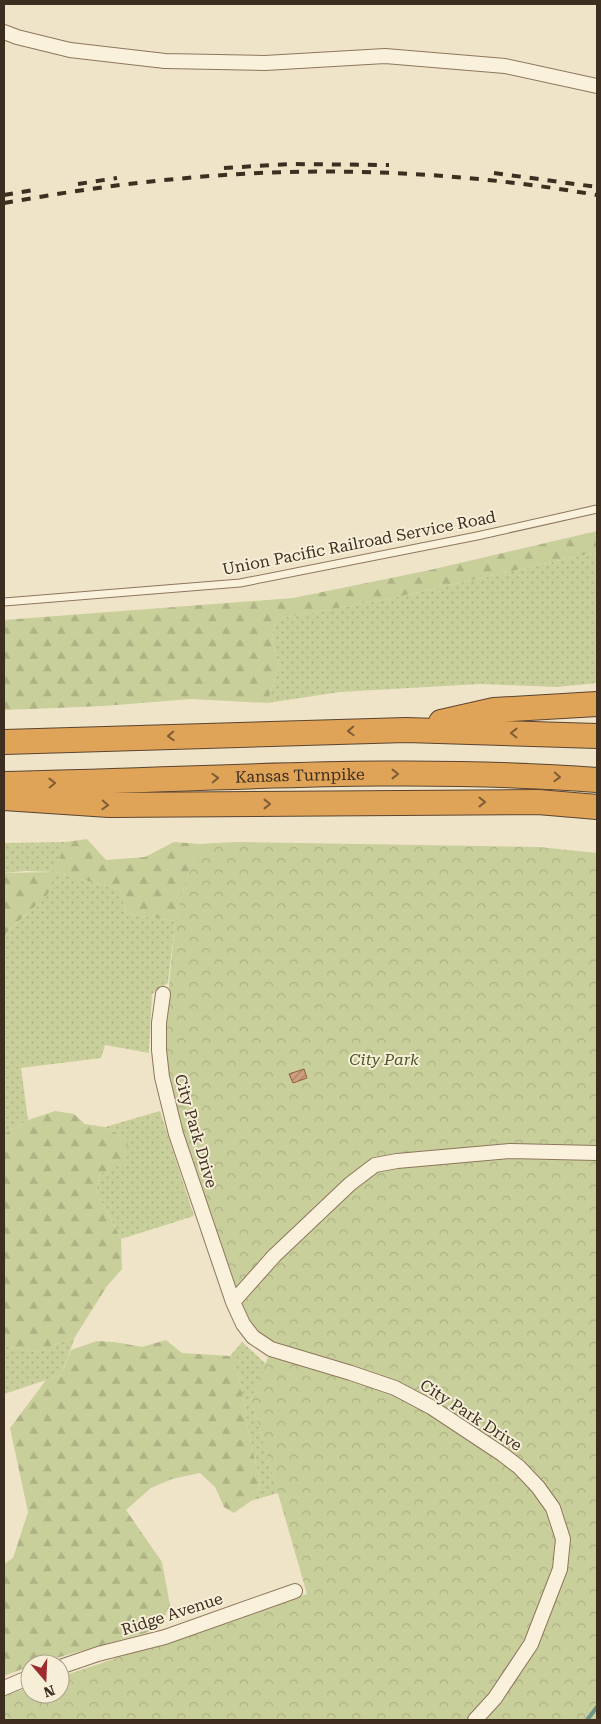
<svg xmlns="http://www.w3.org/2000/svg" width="601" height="1724" font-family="'Roboto Serif',serif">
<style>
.grass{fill:url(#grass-dots)}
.forest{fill:url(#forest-firs)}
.park{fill:url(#park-crowns)}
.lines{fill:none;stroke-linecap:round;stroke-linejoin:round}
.stream{stroke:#6f938a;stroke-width:4}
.building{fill:url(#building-hatch);stroke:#8d5f41}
.service-casing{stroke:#8d765c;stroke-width:9}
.minor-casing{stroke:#8d765c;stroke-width:16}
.motorway-casing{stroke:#5b4430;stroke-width:26}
.service{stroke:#faf1dc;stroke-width:7}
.minor{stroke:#faf1dc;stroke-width:14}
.motorway{stroke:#e0a458;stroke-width:24}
.rail{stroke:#3d2e20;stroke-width:4;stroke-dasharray:9 9;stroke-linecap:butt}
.oneway{stroke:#7e5d36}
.labels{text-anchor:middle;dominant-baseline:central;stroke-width:4;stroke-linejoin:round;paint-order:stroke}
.street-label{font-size:16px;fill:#3d2e20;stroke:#f7eed8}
.park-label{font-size:16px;font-style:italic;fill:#4d5a26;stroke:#f7eed8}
</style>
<defs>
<pattern id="grass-dots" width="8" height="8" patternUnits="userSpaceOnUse" patternTransform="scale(1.25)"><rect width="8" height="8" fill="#c9cf9b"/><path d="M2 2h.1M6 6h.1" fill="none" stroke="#aeb285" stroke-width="1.8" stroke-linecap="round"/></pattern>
<pattern id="forest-firs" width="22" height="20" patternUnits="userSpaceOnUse" patternTransform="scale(1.25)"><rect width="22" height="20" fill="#c9cf9b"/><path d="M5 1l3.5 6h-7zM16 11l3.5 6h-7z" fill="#aeb285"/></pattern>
<pattern id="park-crowns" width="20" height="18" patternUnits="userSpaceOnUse" patternTransform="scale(1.25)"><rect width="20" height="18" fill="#c9cf9b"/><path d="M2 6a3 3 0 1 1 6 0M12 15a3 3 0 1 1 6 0" fill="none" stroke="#aeb285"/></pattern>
<pattern id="building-hatch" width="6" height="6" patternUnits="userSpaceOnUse" patternTransform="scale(1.25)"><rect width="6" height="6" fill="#cf9f7d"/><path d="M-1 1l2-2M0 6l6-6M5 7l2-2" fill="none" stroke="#a98266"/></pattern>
</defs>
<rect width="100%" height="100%" fill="#f0e4c8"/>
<path class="grass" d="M597 552V683L557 687 480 684 340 692 267 703 279 666 272 637 276 619 388 599Z
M66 842 55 872 121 890 126 914 175 921 168 983 152 994 149 1053 105 1045 101 1058 21 1068 28 1120 4 1134V942L7 932 28 913 54 872 25 871 4 873V843Z
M160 1111 194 1216 121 1239 96 1191 100 1174 128 1139 105 1127Z
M75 1337 61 1375 4 1394V1346L36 1352Z
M242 1342 266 1364 251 1400 278 1493 251 1501 261 1484C257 1467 252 1451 249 1435 244 1407 243 1381 230 1356Z"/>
<path class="forest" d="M597 531V552L388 599 276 619 272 637 279 666 267 703 191 699 104 706 4 710V620L293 598 430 570Z
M87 839 106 860 145 857 174 842 200 844 187 877 175 921 126 914 121 890 55 872 48 894 7 932 4 942V873L54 872 66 842Z
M55 1111 74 1114 85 1124 105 1127 128 1139 126 1162 100 1174 96 1191 121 1239 122 1269 107 1286 75 1337 36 1352 4 1346V1134L28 1120Z
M166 1340 182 1353 230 1356C243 1381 244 1407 249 1435 252 1451 257 1467 261 1484L251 1501 234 1513 224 1507 215 1487 200 1473 172 1479 151 1488 126 1510 162 1562 170 1605 159 1629 35 1664H30V1666L4 1676V1564L13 1558 28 1512 10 1428 46 1380 61 1375 71 1350 97 1341 115 1342 142 1347Z"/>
<path class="park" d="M234 842 539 847 597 853V1720H4V1696L30 1687V1694H60V1677L307 1594 251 1400 274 1342C256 1333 251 1326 242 1309L178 1121 168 1074 164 1039 175 921 186 879 200 844Z"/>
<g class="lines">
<path class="stream" d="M587 1720 597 1707"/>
</g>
<path class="building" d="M304 1069 307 1078 293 1083 289 1074Z"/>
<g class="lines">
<defs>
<path id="service" d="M4 602 240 583 477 536 597 509"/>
<path id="minor" d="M4 32 17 37 70 50 165 61 265 63 385 56 505 66 597 86
M163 994 159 1023V1050L162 1077 176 1134 233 1302 243 1324 253 1337 271 1349 351 1373 395 1388 431 1407 502 1454 519 1467 538 1487 553 1508 563 1539 560 1569 531 1644 495 1698 475 1720
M233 1302 274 1256 350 1184 375 1165 397 1161 510 1151 597 1153
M60 1667 98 1654 165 1637 295 1591
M4 1688 30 1677"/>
<g id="motorway">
<path d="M441 722 494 710 597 704"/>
<path d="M4 742 406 730 597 736"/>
<path id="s1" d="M4 784C201 780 400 765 597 780"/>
<path d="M4 798 109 805 538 802 597 807"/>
</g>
</defs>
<use href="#service" class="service-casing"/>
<use href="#minor" class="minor-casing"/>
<use href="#motorway" class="motorway-casing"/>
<use href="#service" class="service"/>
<use href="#minor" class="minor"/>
<use href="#motorway" class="motorway"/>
<path class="rail" d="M224 168 289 164 389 165
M494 173 597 187
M78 184 117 178
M4 195 33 190
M4 203C61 193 118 184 176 179 316 165 458 171 597 195"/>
</g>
<defs><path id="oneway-chevron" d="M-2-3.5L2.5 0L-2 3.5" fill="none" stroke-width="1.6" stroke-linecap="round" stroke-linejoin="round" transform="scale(1.25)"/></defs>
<g class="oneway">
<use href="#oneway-chevron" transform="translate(351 731) rotate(178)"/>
<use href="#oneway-chevron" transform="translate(514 733) rotate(-179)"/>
<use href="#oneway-chevron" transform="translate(171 736) rotate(178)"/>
<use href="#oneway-chevron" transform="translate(395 774)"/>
<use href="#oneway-chevron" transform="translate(557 777) rotate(3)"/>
<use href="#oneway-chevron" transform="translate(215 778) rotate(-2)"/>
<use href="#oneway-chevron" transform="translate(52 783) rotate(-1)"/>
<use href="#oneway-chevron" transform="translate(482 802)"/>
<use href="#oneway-chevron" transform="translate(267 804)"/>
<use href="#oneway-chevron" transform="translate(105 805) rotate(3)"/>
</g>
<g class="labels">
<g class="street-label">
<text transform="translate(359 543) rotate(-11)">Union Pacific Railroad Service Road</text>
<text stroke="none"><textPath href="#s1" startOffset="296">Kansas Turnpike</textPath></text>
<text transform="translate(196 1131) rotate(74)">City Park Drive</text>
<text transform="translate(471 1415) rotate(33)">City Park Drive</text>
<text transform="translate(172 1614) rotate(-18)">Ridge Avenue</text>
</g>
<g class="park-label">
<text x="384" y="1059">City Park</text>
</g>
</g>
<rect width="601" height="1724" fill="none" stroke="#3d2e20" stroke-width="10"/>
<g transform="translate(45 1679) rotate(161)"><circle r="24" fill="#f7eed8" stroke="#ada18e"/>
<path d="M0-4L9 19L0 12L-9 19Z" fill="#9e2a2b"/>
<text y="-8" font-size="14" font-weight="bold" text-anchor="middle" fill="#3d2e20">N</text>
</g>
</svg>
